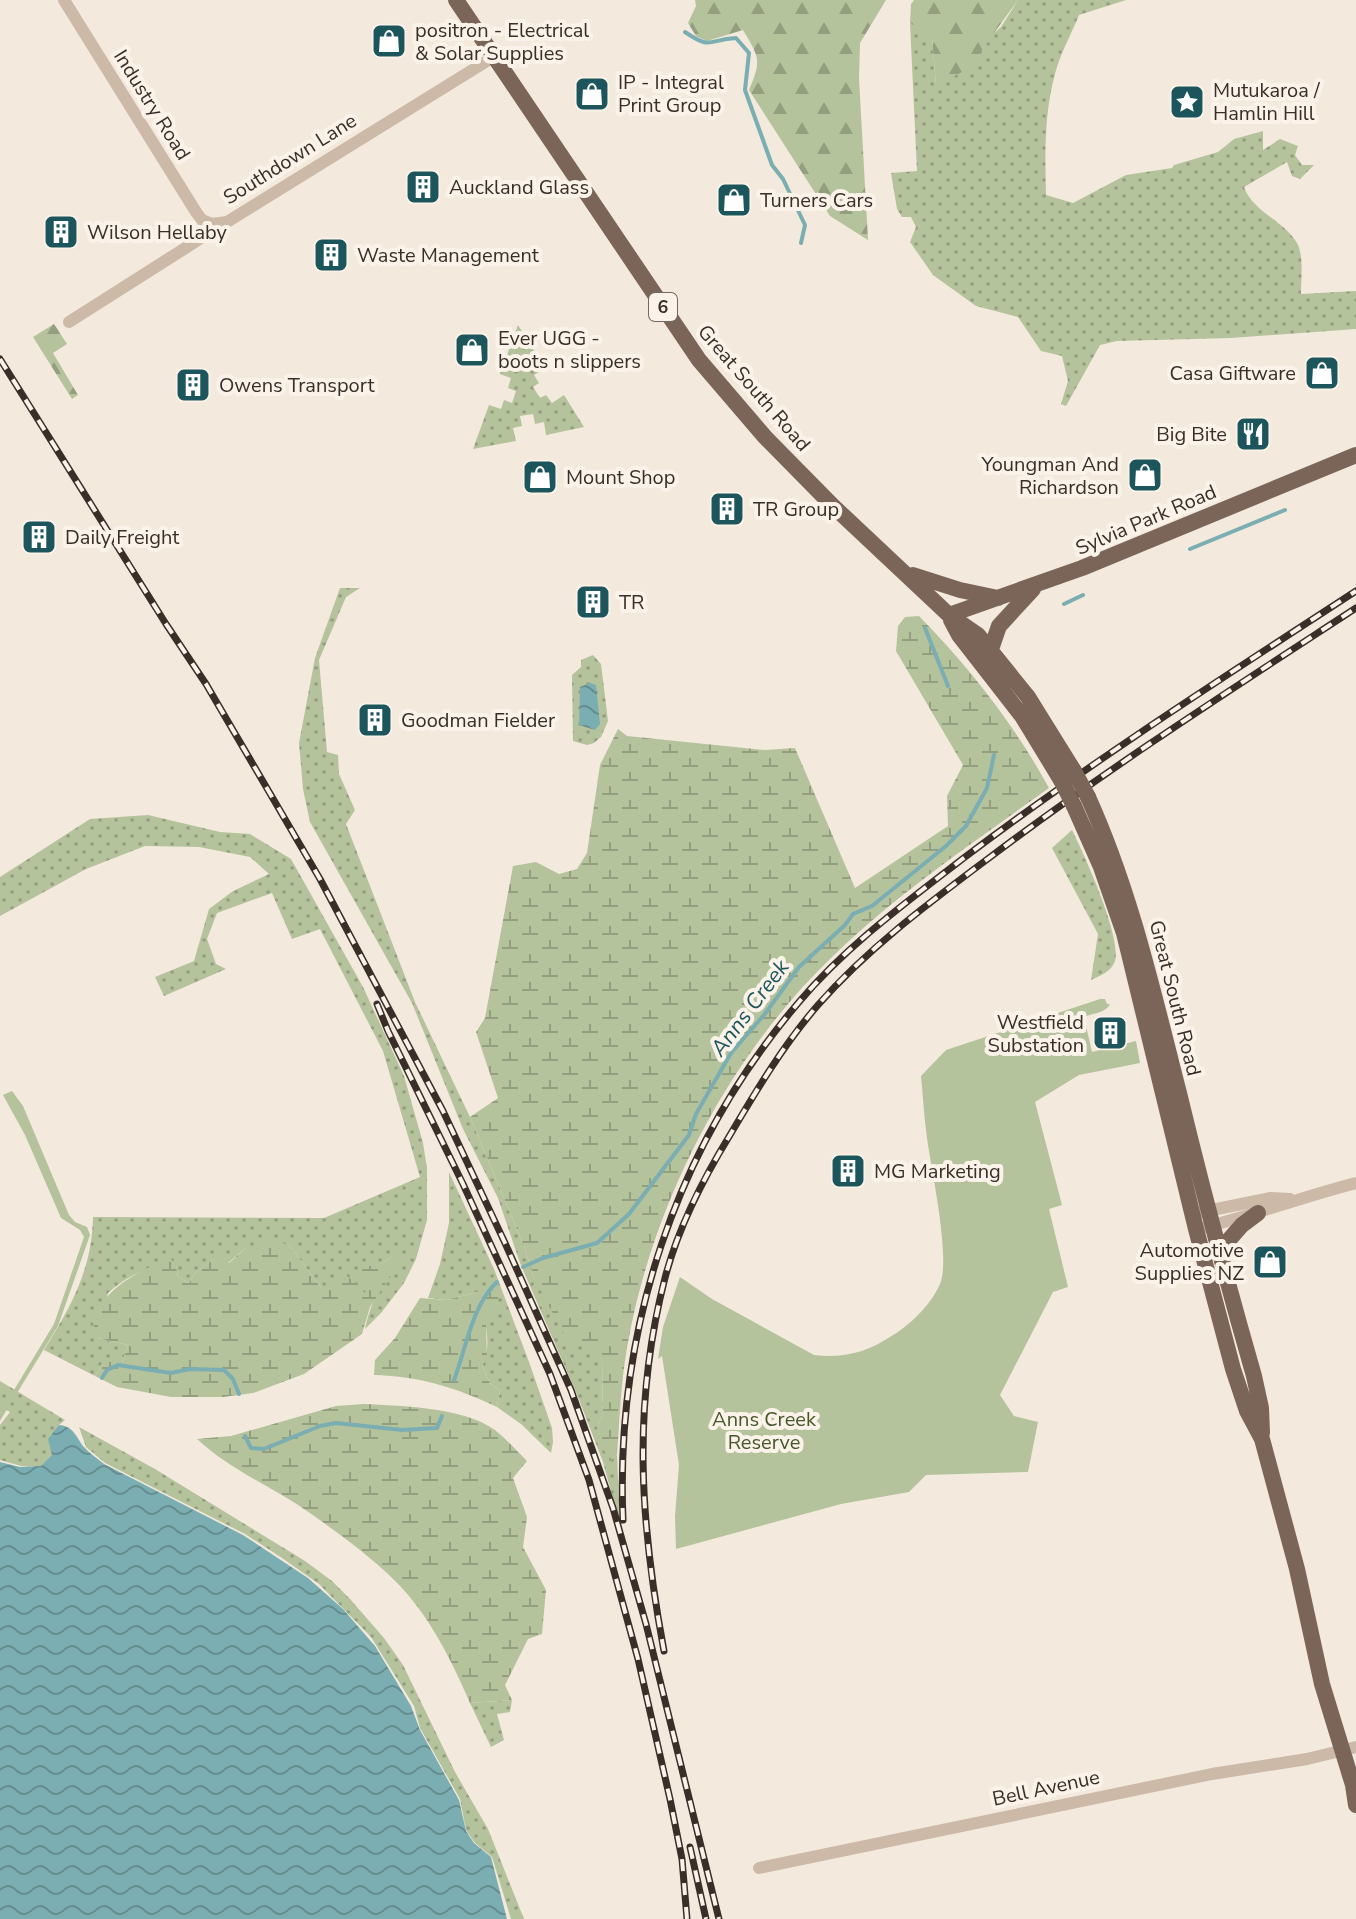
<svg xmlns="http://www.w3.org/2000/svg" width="1356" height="1919" font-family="'Nunito Sans',sans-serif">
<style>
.grass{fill:url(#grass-dots)}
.forest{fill:url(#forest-firs)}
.wetland{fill:url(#wetland-marsh)}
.park{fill:#b5c39c}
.water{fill:url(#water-waves)}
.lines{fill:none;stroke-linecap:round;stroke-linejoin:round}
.stream{stroke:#7aaeb2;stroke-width:4}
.minor{stroke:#ccb9a8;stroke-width:12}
.major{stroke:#7b6559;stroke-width:16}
.rail-casing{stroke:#392e28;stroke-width:7}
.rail{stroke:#fbf3e9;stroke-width:4;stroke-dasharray:12;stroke-linecap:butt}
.major-bridge{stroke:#7b6559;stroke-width:16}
.labels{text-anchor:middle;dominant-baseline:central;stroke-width:8;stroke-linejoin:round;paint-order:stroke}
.shield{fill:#fbf3e9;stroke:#736962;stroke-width:2}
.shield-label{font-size:18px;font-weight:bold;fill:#392e28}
.poi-label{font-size:20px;fill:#392e28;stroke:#fbf3e9;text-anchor:start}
.street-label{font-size:20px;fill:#392e28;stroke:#fbf3e9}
.park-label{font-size:20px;fill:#46582b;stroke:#fbf3e9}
.water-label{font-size:22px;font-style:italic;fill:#1c565c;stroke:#fbf3e9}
</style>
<defs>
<pattern id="grass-dots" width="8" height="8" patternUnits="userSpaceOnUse" patternTransform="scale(2)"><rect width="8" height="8" fill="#b5c39c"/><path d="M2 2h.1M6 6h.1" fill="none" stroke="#949f7f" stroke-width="1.8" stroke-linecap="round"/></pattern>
<pattern id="forest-firs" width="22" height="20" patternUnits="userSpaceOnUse" patternTransform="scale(2)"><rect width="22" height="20" fill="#b5c39c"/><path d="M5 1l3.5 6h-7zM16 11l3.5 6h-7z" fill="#949f7f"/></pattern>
<pattern id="wetland-marsh" width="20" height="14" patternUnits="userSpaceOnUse" patternTransform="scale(2)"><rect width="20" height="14" fill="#b5c39c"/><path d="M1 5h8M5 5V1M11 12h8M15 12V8" fill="none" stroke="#949f7f"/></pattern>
<pattern id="water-waves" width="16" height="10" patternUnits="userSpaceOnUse" patternTransform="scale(2)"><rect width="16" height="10" fill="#7aaeb2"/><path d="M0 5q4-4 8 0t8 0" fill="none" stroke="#658e91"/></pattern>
</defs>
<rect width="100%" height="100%" fill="#f3e9dd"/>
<path class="grass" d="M1018 0H1126L1079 15C1071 35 1060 54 1055 74 1044 114 1045 154 1046 195L1073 203 1126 175 1172 168 1174 165 1218 152 1234 139 1263 131V150L1280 139 1298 146 1295 155 1302 165H1314L1300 179 1292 176 1287 162 1244 187C1253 212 1283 220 1297 243 1304 255 1301 280 1301 294L1356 291V329L1231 338 1117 341 1100 345 1066 406 1061 404 1068 381 1062 356 1041 351 1018 317 976 306 933 275 910 242 916 227 911 217H902L897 209 891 173 917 171 910 23 932 37 936 84 1001 27Z
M518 325 545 368 534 375 539 383 533 387 540 398 546 395 552 403 564 395 584 427 546 435 544 422 535 424 533 414 520 416 522 426 513 428 516 441 473 449 489 405 501 409 504 400 512 403 516 391 508 388 511 378 500 374Z
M340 588H360L346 597 319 660 327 752 338 755 339 774 355 810 346 824 415 1002 470 1117 524 1246 534 1278 602 1360 603 1414 597 1426 609 1461 617 1455 620 1525 603 1462 578 1397 520 1263 498 1198 463 1129 412 1003 310 822 303 789 299 743 315 658Z
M593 655 601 664 608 721 601 737 594 743 587 745 573 741 572 675 581 667V660Z
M148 815 220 832 250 834 291 859 363 987 404 1076 423 1143 427 1168V1220L416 1259 404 1283 381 1313 365 1329C370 1303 383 1282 392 1257L380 1264 365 1294 322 1289 289 1245 246 1248 228 1263 218 1256 196 1272 189 1283 178 1277 176 1265C146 1268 131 1273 108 1293L97 1338 128 1345 122 1362H103L95 1376 44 1350C71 1306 92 1270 93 1217L324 1218 420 1177 383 1051 320 929 292 939 272 893 217 913 207 939 216 964 226 969 164 996 155 977 194 961 209 909 233 891 269 874 250 857 199 847 145 846 86 869 0 916V877L90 819Z
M1072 830C1084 854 1122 937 1115 961 1111 972 1101 975 1091 980L1098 934 1052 848Z
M449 1172 494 1269 529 1362 552 1428 553 1442 551 1453 521 1424 497 1407 500 1391 490 1383 482 1366C494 1344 483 1314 477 1292L447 1300 428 1298 440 1264 449 1223Z
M0 1381 65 1420 59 1425 53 1456 41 1467 21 1466 0 1460V1425L10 1412 4 1409 0 1413Z
M79 1427 155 1469 305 1561 332 1581 350 1599 384 1638 403 1665 455 1772 488 1829 524 1919H511L492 1857 475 1843 466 1830 460 1799 420 1728 414 1706 371 1637 319 1584 282 1558 245 1534 105 1463 86 1447Z
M512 1700 510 1712 497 1714 504 1740 491 1747 470 1703Z"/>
<path class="forest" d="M695 0H886L860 43 859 78 868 240 830 216 749 90C762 60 759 57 743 30L707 41 696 36 688 23 696 6Z
M914 0H1018L968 69 936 85 932 38 910 23 911 4Z
M54 324 67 344 53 353 78 395 72 399 33 337Z"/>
<path class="wetland" d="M919 616C970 668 1014 724 1049 788 974 842 896 894 830 959 721 1064 641 1226 623 1376 620 1402 619 1428 617 1455L608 1462 597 1426 603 1414 602 1360 586 1343 568 1342 534 1278 524 1246 470 1117 498 1098 476 1032 485 1018 513 866 536 862 559 874 577 869 587 853 600 765 618 729 627 736 765 750 795 748 855 888 948 826 947 796 963 765 896 651 898 626 905 617Z
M271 1239 289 1245 322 1289 332 1288 343 1272 365 1293 366 1291 359 1268 380 1264 392 1257 398 1258V1265L370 1307 362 1334 304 1374 253 1393 223 1397H171L117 1387 95 1376 103 1362H122L128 1345 97 1338 92 1319C112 1282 134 1276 169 1257L176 1265 178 1277 189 1283 196 1272 219 1255 229 1263 246 1248Z
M502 1290 486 1326 487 1357 482 1366 490 1383 500 1391 497 1407C457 1388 419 1376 374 1375L375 1360 395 1338 420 1298 447 1300 477 1292Z
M364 1404C402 1406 463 1407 495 1430 506 1439 517 1451 527 1461L513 1478 527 1517 523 1547 546 1590 542 1634 528 1639 505 1685 512 1700 470 1703C454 1666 435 1627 409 1596 384 1565 328 1525 295 1503 261 1482 226 1466 197 1439L231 1436 336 1406Z"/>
<path class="park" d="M1100 999H1105L1107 1004H1110C1106 1013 1093 1013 1084 1017L1092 1052 1136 1041 1140 1063 1079 1075 1035 1102 1062 1205 1049 1209 1068 1287 1053 1292 1000 1395 1014 1416 1038 1422 1028 1472 926 1475 909 1492 841 1504 676 1549 675 1516 679 1465 662 1356 658 1359 663 1327 680 1277 712 1299 814 1355C842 1359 867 1352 890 1337 909 1326 931 1305 940 1284 951 1259 931 1168 927 1138 924 1117 923 1096 921 1076L946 1050Z
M12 1091 23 1106 69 1215 75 1222 87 1227 90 1235 58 1326 0 1421V1413L54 1324 84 1237 80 1230 61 1218 25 1135 3 1095Z"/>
<path class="water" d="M590 683 596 685 600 724 595 730 579 725 580 687Z
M59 1425C73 1426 76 1436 83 1446 89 1453 97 1458 104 1464L243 1535 308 1578 343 1609 375 1646 411 1706 420 1730 459 1800 466 1831 474 1843 491 1857 507 1919H0V1462L20 1467 41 1466 52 1455 48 1439Z"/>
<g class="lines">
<path class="stream" d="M685 32C713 51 708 39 736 38L749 53 745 90 772 165 783 179 805 225 801 243
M1190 549 1285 510
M1064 604 1083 595
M925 628 948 686
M523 1267 543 1258 597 1243 629 1214 689 1135 696 1114 731 1053 764 1015 799 967 845 925 853 914 872 906 946 846 966 826 987 788 994 755
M102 1378 107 1370 118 1365 171 1373 190 1369 224 1370 233 1379 239 1394
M454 1380C466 1349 472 1305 497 1282
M245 1436 251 1448 264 1449 320 1426 336 1423 402 1430 437 1428 442 1416"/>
<path class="minor" d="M64 0 196 212 202 220 212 224
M69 322 198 240 212 224 227 222 495 56
M1202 1212 1271 1198 1290 1199
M1206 1227C1257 1214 1305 1196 1356 1183
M759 1868 1212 1774 1307 1759 1356 1747"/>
<path class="major" d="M456 0 699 360 765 437 834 507 949 615 978 635 1028 697 1074 771
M913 575 960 590 998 598
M949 615 1082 568 1356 455
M951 620 959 635 1022 716 1061 780
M991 649 999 626 1033 589
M1088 797C1131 892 1153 992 1179 1093 1202 1188 1227 1282 1254 1376L1261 1408 1262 1433
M1074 806 1101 867 1124 933 1196 1229 1233 1369 1247 1411 1262 1439 1297 1569 1322 1684 1353 1785 1356 1805
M1220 1250 1242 1225 1258 1213"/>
<defs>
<path id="rail" d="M0 359 166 624 206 684 320 879 443 1111 505 1243 571 1390 613 1508 646 1624 719 1919
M377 1004 388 1031 463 1184 550 1374 589 1480 638 1659 670 1799 682 1859 687 1919
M623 1520C615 1331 675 1147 799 1002 847 945 907 902 965 857 1091 762 1224 677 1356 591
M664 1651C640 1522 632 1406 665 1278 678 1228 703 1179 730 1135 756 1091 784 1044 818 1005 868 948 929 903 989 858 1107 769 1232 689 1356 608
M690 1847 706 1919"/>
</defs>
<use href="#rail" class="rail-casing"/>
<use href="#rail" class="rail"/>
<path class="major-bridge" d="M1074 771 1088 797
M1061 780 1074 806"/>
</g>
<defs>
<symbol id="shop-square" viewBox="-11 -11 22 22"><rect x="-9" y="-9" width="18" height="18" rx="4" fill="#1c565c" stroke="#fbf3e9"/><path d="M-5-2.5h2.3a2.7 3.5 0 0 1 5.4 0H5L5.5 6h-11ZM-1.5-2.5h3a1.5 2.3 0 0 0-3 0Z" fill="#fff"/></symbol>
<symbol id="sight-square" viewBox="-11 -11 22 22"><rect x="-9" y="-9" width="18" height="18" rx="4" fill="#1c565c" stroke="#fbf3e9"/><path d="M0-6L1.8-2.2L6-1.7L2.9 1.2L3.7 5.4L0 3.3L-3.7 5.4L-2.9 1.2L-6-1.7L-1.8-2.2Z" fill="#fff"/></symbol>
<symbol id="building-square" viewBox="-11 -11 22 22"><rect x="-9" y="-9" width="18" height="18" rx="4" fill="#1c565c" stroke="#fbf3e9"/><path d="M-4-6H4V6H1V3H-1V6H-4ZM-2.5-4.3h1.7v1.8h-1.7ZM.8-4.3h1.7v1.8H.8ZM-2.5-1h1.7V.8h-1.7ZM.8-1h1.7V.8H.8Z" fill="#fff"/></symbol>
<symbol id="restaurant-square" viewBox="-11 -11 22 22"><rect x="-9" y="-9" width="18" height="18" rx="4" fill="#1c565c" stroke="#fbf3e9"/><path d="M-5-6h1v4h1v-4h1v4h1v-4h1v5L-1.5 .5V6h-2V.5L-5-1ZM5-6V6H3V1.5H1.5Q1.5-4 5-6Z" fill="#fff"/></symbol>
</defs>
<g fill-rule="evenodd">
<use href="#shop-square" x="369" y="21" width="40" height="40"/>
<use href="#shop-square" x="572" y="74" width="40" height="40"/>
<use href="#sight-square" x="1167" y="82" width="40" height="40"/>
<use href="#building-square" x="403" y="167" width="40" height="40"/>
<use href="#shop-square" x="714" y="180" width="40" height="40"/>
<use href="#building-square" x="41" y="212" width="40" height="40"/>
<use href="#building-square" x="311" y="235" width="40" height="40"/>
<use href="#shop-square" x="452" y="330" width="40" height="40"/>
<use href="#shop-square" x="1302" y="353" width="40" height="40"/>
<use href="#building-square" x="173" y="365" width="40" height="40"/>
<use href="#restaurant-square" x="1233" y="414" width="40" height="40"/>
<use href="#shop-square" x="1125" y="455" width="40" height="40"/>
<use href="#shop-square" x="520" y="457" width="40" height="40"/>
<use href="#building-square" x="707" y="489" width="40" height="40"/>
<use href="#building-square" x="19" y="517" width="40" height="40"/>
<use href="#building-square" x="573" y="582" width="40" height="40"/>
<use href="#building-square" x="355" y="700" width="40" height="40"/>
<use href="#building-square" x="1090" y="1013" width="40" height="40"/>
<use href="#building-square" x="828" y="1151" width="40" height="40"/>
<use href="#shop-square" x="1250" y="1242" width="40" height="40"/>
</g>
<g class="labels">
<rect class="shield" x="649" y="293" width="28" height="28" rx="6"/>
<g class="shield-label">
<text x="663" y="307">6</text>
</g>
<g class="poi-label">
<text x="415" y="30">positron - Electrical<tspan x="415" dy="23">&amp; Solar Supplies</tspan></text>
<text x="618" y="82">IP - Integral<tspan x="618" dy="23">Print Group</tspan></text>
<text x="1213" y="90">Mutukaroa /<tspan x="1213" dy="23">Hamlin Hill</tspan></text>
<text x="449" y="187">Auckland Glass</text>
<text x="760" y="200">Turners Cars</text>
<text x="87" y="232">Wilson Hellaby</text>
<text x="357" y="255">Waste Management</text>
<text x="498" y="338">Ever UGG -<tspan x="498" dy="23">boots n slippers</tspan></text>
<text x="1296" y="373" text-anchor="end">Casa Giftware</text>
<text x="219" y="385">Owens Transport</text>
<text x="1227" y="434" text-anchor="end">Big Bite</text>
<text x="1119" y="464" text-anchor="end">Youngman And<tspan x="1119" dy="23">Richardson</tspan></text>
<text x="566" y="477">Mount Shop</text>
<text x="753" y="509">TR Group</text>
<text x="65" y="537">Daily Freight</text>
<text x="619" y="602">TR</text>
<text x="401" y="720">Goodman Fielder</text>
<text x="1084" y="1022" text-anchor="end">Westfield<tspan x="1084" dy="23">Substation</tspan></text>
<text x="874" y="1171">MG Marketing</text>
<text x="1244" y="1250" text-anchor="end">Automotive<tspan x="1244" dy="23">Supplies NZ</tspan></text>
</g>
<g class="street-label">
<text transform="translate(152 105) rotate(58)">Industry Road</text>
<text transform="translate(290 159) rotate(-32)">Southdown Lane</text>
<text transform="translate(754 388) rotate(49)">Great South Road</text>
<text transform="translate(1146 520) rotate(-23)">Sylvia Park Road</text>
<text transform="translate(1175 998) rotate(76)">Great South Road</text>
<text transform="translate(1046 1788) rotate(-12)">Bell Avenue</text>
</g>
<g class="park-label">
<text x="764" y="1419">Anns Creek<tspan x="764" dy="23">Reserve</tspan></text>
</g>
<g class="water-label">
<text transform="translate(750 1008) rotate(-53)">Anns Creek</text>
</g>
</g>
</svg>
